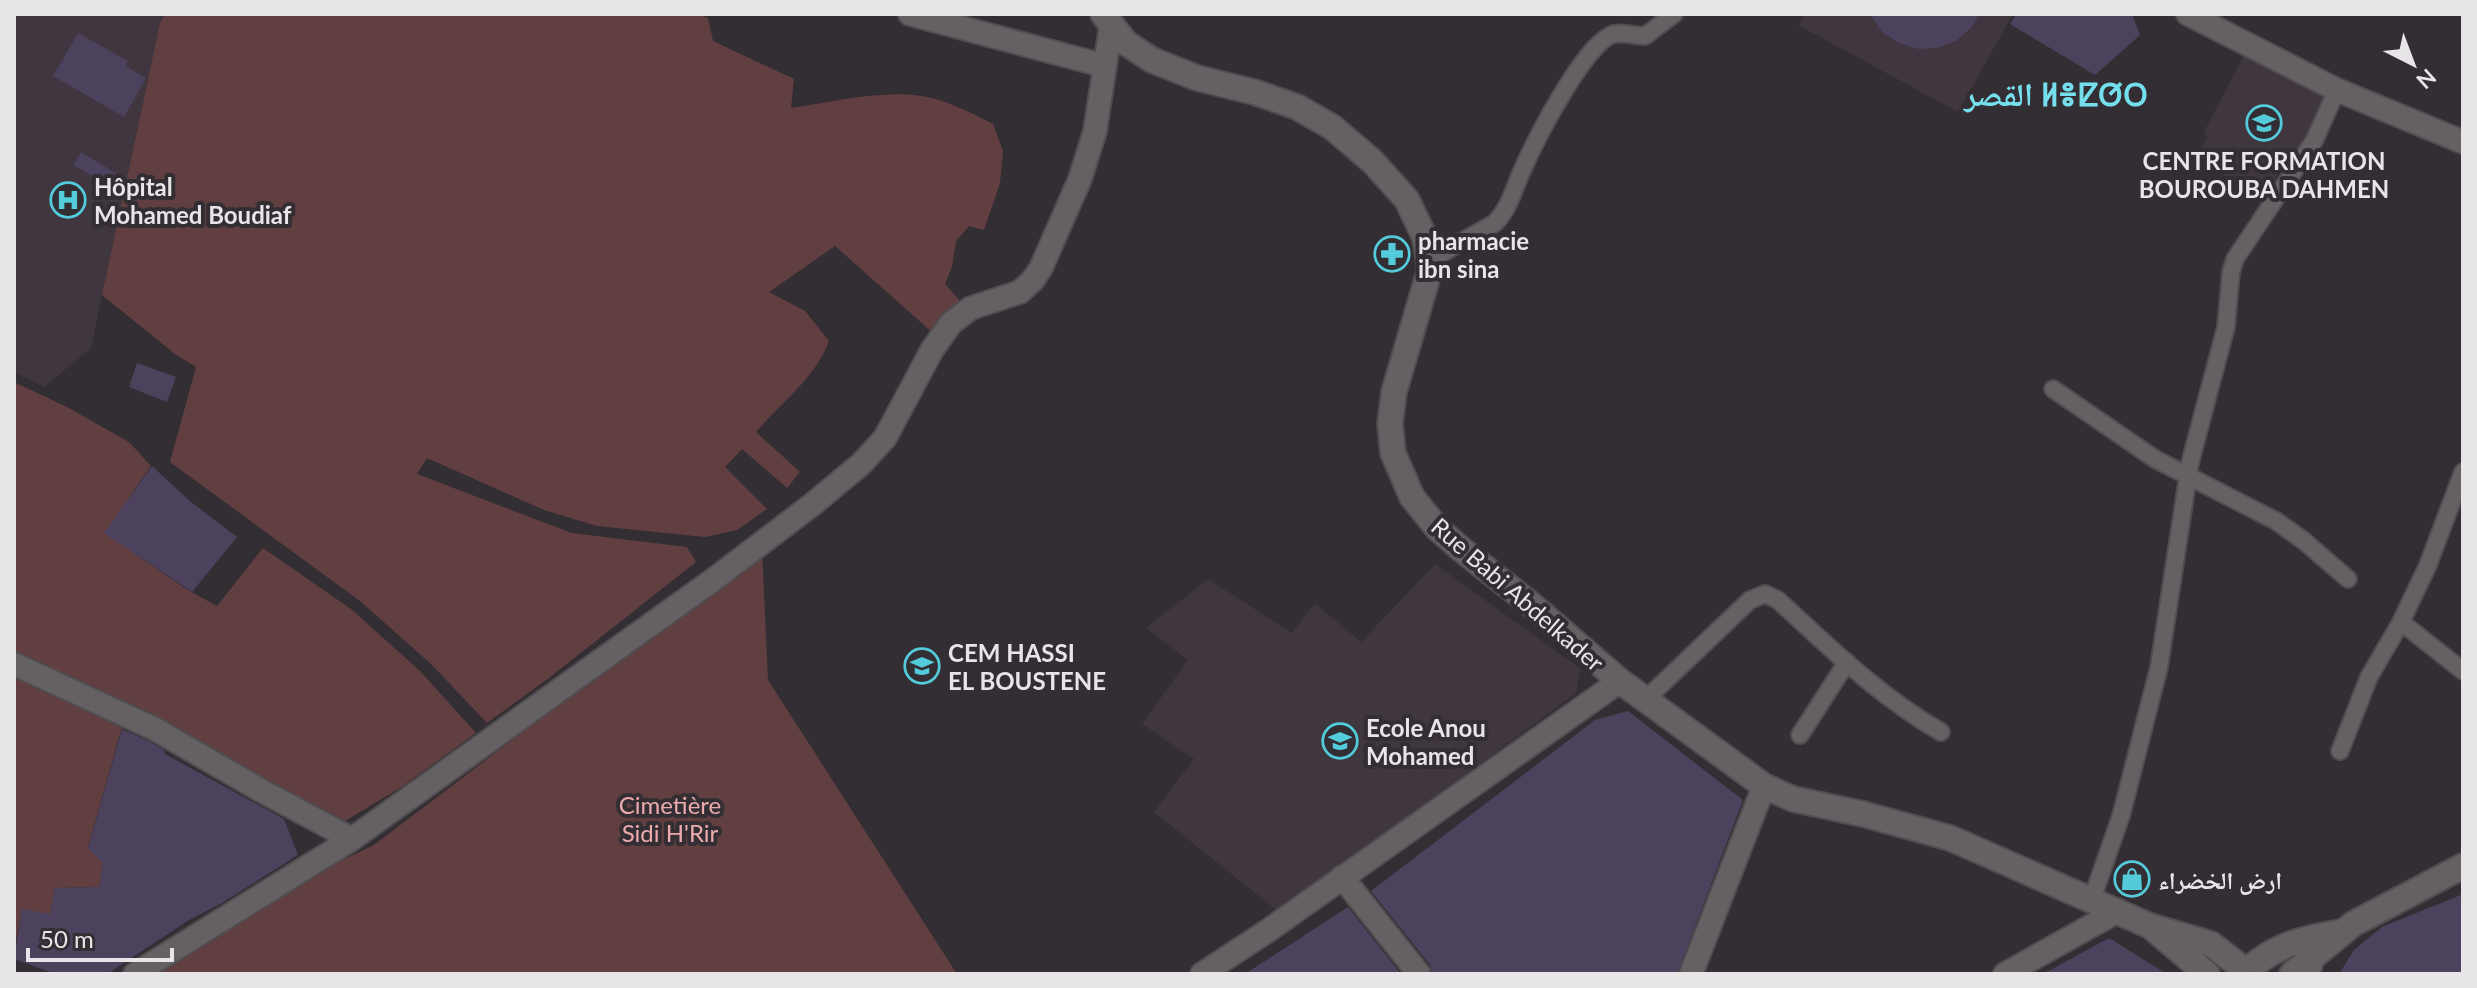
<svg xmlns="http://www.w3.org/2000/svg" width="2477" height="988" font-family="Lato,'Noto Naskh Arabic','Noto Sans Tifinagh',sans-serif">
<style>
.built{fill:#3f363f}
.green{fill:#613f41}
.building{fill:#4d425e}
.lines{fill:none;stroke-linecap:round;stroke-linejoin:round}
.pedestrian-casing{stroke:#504d50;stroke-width:20}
.minor-casing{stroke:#504d50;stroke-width:26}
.tertiary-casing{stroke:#504d50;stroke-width:28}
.secondary-casing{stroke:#504d50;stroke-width:28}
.pedestrian{stroke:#656064;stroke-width:16}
.minor{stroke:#656064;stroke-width:22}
.tertiary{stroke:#656064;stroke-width:24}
.secondary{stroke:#656064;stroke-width:24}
.labels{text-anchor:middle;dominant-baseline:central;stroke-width:8;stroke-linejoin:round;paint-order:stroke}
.poi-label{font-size:24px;font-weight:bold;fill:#e8e5e8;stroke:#332e33;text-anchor:start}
.street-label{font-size:24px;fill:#e8e5e8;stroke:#332e33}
.park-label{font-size:24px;fill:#ecaaad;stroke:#332e33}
.district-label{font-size:32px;font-weight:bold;fill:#75dfed;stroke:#332e33}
</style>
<rect width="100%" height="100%" fill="#332e33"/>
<path class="built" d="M14 14H165L160 23 91 348 44 387 14 372Z
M1805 14H2013L1958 112 1798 25Z
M2245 53 2330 96 2317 130 2307 134 2286 171 2280 170 2266 197 2195 161 2207 137 2203 134Z
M1435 564 1581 669 1576 693 1280 913 1154 812 1194 759 1142 724 1188 660 1146 628 1208 579 1292 633 1315 603 1361 642Z"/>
<path class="green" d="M165 14H698L708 18 713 41 794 79 791 108C834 102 879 90 922 96 947 100 971 113 993 124L1003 151 1000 183 984 230 969 226 956 241 952 267 945 284 967 309 933 333 835 246 769 292 805 311 829 341C816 377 781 403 756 432L800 472 787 488 742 449 725 467 767 509 737 530 705 537 597 526 544 510 427 458 417 474 572 533 687 547 696 562 549 678 487 723 431 664 360 601 170 462 196 367 175 354 102 295 160 23Z
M14 382 67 407 129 442 151 466 105 533 186 589 217 606 263 548 351 609 421 672 476 733 400 788 345 821 174 731 131 706 14 658Z
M762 550 768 680 957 974H159L326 868 374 845Z
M14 669 91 702 122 727 88 847 103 863 99 887 55 888 50 914 22 910 14 951Z"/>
<path class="building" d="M1870 14H1979L1971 28 1956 41 1937 48 1918 49 1899 43 1882 32Z
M2016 14H2132L2140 35 2095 75 2010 24Z
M78 33 128 61 125 66 146 78 124 117 53 76Z
M81 152 117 174 110 186 73 165Z
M137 363 176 377 167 402 129 387Z
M152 466 191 502 237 537 192 592 104 533Z
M1628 711 1743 800 1677 974H1433L1430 965 1371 891 1595 720Z
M122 729 149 741 164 750 165 754 284 819 298 855 222 903 189 920 107 974H56L14 959 22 909 50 914 55 888 99 887 103 863 88 848Z
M2463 894V974H2339L2354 950 2382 927Z
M1348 907 1401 974H1245Z
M2109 938 2167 974H2043Z"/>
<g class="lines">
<defs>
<path id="pedestrian" d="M1430 260 1495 223C1509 209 1513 191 1521 173 1533 145 1585 41 1614 34 1623 32 1636 36 1645 36L1674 14
M2053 389 2155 459 2276 521 2304 541 2348 579
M2401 622 2463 671
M1645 700 1750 600 1765 594 1778 600C1830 648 1880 697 1941 732
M1800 735 1847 662
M2340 751 2369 677 2401 622 2428 565 2463 472
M2092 899 2121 816 2159 667 2190 463 2226 327 2231 272 2235 259 2314 141 2337 90"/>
<path id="minor" d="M910 14 1105 66
M2188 14 2337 90 2463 142
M14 664 155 729 262 791 352 839
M1342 877 1419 974
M135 974 352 839 713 580 813 504 861 464 885 438 932 350 951 323 971 308 1020 292 1033 280 1041 268 1080 179 1095 131 1111 26
M1202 974 1269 930 1620 681
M1691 974 1764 786
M2005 974 2118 911"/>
<path id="tertiary" d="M2250 968C2278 944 2305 938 2341 932
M2292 974 2353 924 2463 866"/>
<path id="secondary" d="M1103 14 1126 43 1152 60 1197 78 1254 92 1297 107 1332 127 1373 162 1407 200 1425 238 1430 269 1394 392 1390 424 1393 453 1412 497 1437 528 1461 549 1533 606 1620 681 1764 786 1793 799 1863 814 1950 838 2150 926 2211 944 2241 967
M2155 930 2207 974
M2307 974 2312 957"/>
</defs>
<use href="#pedestrian" class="pedestrian-casing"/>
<use href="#minor" class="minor-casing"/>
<use href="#tertiary" class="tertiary-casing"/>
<use href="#secondary" class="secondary-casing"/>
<use href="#pedestrian" class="pedestrian"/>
<use href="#minor" class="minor"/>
<use href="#tertiary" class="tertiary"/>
<use href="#secondary" class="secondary"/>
</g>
<defs>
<symbol id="university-ring" viewBox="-11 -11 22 22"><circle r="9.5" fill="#332e33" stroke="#53cbda" stroke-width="1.5"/><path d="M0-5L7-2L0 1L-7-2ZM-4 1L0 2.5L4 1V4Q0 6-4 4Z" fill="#53cbda"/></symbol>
<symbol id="hospital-ring" viewBox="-11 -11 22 22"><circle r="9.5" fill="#332e33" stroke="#53cbda" stroke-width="1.5"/><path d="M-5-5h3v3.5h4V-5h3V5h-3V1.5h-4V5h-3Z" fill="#53cbda"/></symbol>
<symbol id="pharmacy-ring" viewBox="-11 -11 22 22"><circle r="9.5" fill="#332e33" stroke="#53cbda" stroke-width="1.5"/><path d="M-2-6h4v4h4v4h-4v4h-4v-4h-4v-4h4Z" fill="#53cbda"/></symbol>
<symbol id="school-ring" viewBox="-11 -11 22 22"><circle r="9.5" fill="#332e33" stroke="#53cbda" stroke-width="1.5"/><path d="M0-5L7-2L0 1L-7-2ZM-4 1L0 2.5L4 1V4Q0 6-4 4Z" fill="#53cbda"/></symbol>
<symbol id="shop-ring" viewBox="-11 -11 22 22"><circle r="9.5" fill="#332e33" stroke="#53cbda" stroke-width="1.5"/><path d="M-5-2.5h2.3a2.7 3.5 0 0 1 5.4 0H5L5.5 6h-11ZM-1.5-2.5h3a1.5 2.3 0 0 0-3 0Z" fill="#53cbda"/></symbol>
</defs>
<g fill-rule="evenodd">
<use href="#university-ring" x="2244" y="103" width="40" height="40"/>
<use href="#hospital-ring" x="48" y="180" width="40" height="40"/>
<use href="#pharmacy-ring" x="1372" y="234" width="40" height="40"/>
<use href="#school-ring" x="902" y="646" width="40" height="40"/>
<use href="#school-ring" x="1320" y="721" width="40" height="40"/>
<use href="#shop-ring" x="2112" y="859" width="40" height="40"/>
</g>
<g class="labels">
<g class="poi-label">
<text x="2264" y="160" text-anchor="middle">CENTRE FORMATION<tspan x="2264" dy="28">BOUROUBA DAHMEN</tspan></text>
<text x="94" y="186">Hôpital<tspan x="94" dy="28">Mohamed Boudiaf</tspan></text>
<text x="1418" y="240">pharmacie<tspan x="1418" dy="28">ibn sina</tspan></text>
<text x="948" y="652">CEM HASSI<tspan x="948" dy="28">EL BOUSTENE</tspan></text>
<text x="1366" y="727">Ecole Anou<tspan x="1366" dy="28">Mohamed</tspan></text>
<text x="2158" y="879">ارض الخضراء</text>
</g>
<g class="street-label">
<text transform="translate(1518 594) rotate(41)">Rue Babi Abdelkader</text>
</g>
<g class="park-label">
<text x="670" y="804">Cimetière<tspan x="670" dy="28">Sidi H'Rir</tspan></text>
</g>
<g class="district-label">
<text x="2056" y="93">القصر ⵍⴻⵇⵚⵔ</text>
</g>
</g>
<rect width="2477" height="988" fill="none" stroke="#e8e5e8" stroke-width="32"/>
<g transform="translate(2413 64) rotate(138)" stroke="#332e33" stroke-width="6" paint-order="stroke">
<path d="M0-6L14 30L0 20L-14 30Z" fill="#e8e5e8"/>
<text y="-12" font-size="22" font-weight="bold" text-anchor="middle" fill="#e8e5e8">N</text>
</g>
<path d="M28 948v12h144v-12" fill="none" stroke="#e8e5e8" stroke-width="4"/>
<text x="40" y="948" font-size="24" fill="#e8e5e8" stroke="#332e33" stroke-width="6" paint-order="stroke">50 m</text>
</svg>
